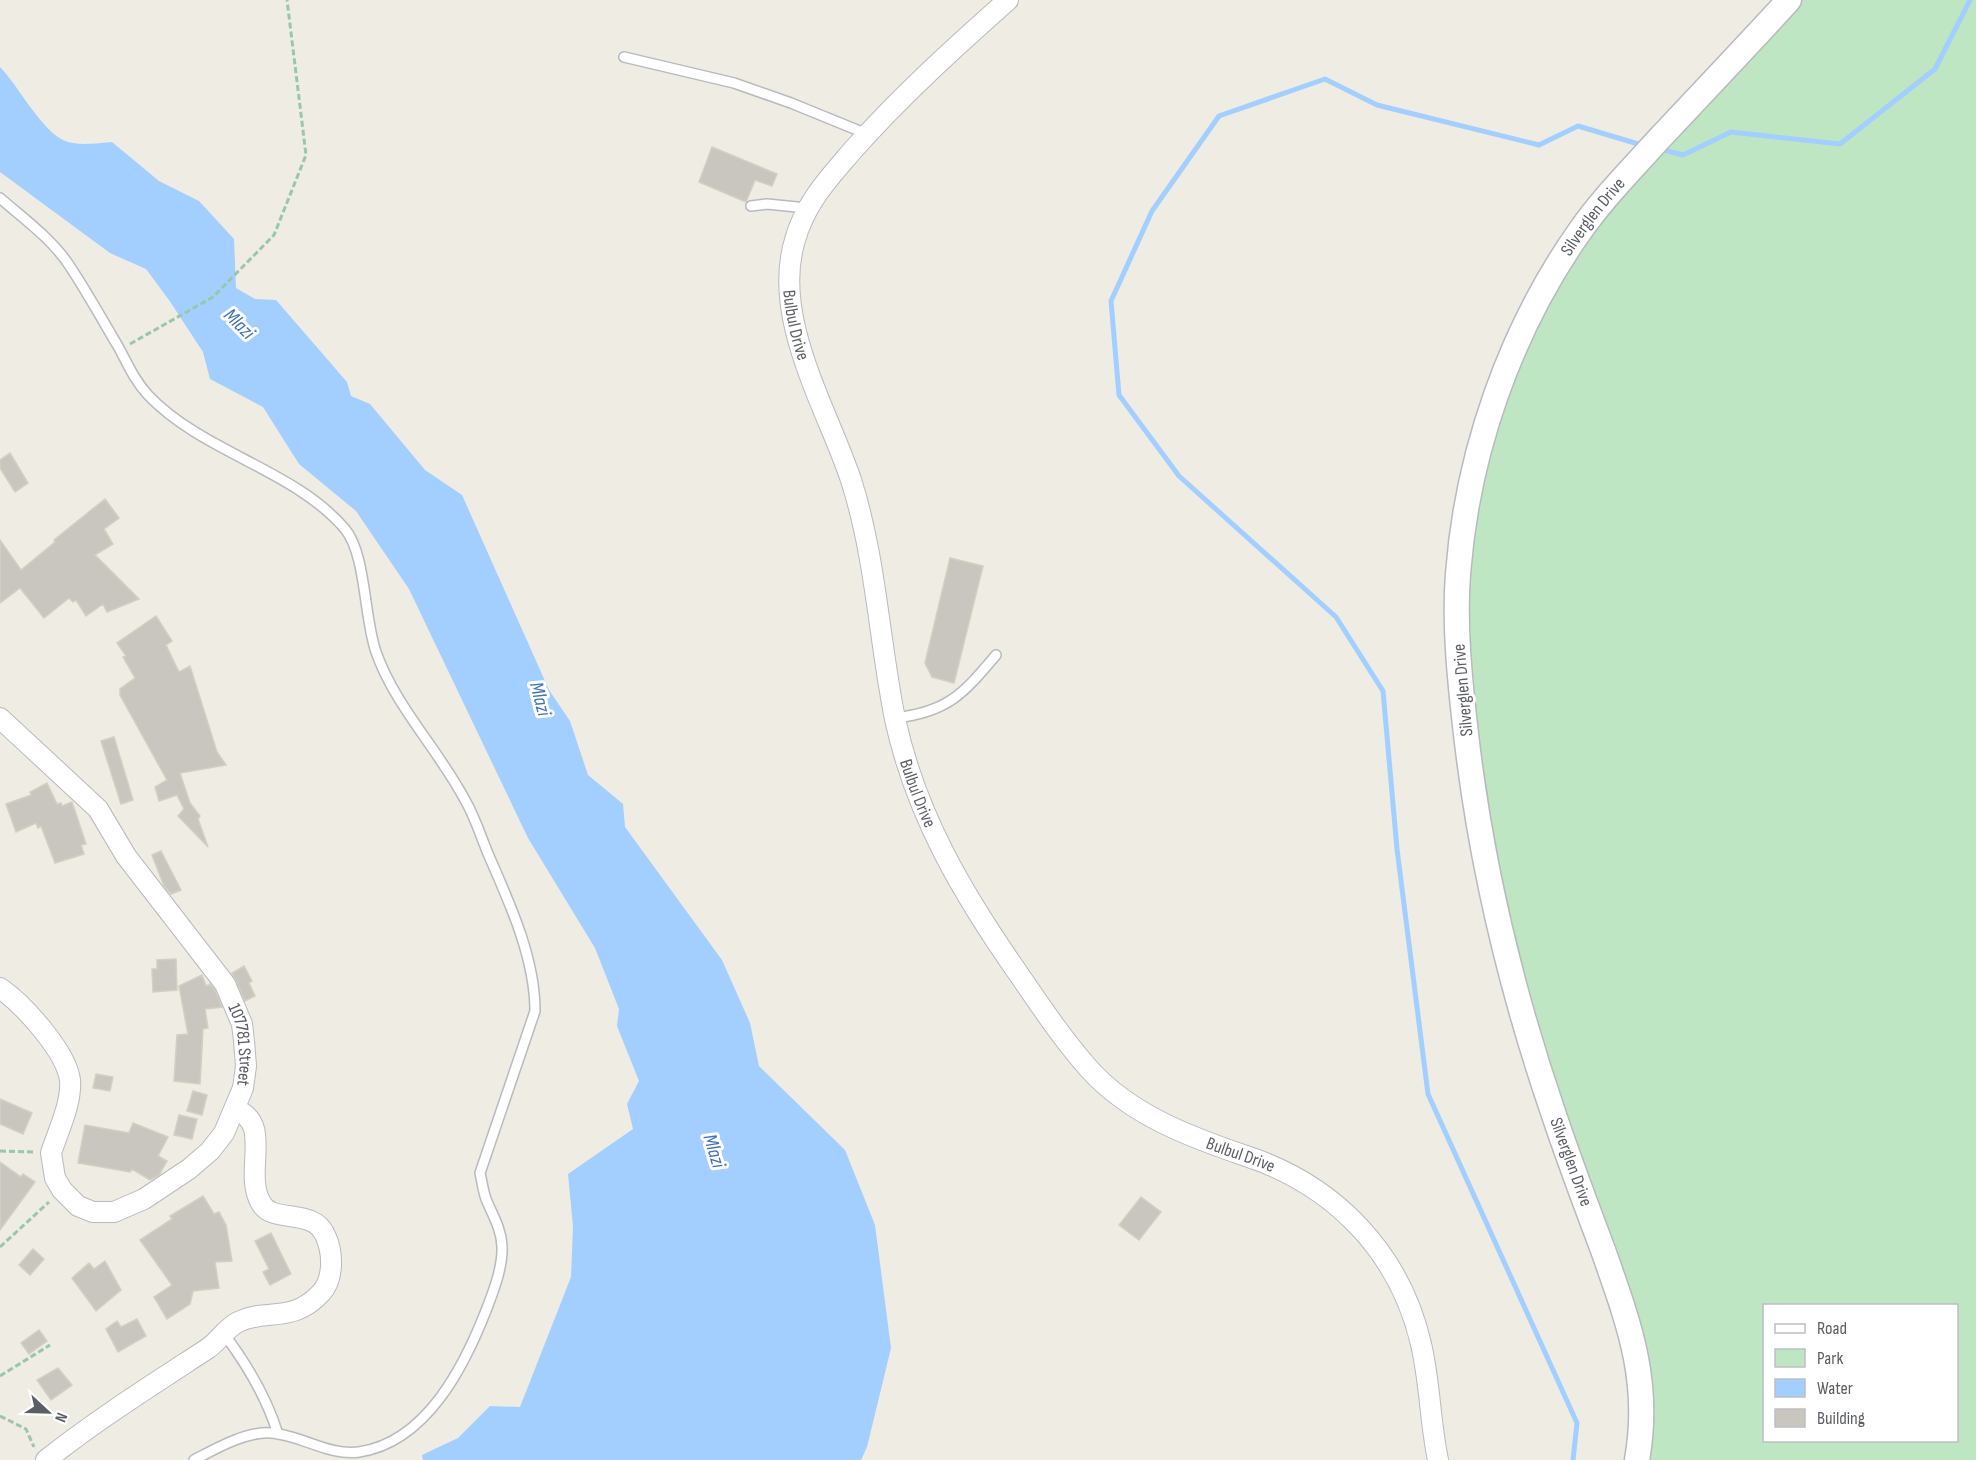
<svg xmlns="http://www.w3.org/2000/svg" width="1976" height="1460" font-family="'Sofia Sans Condensed',sans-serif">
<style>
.green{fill:#bfe6c2;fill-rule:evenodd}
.water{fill:#a2cfff}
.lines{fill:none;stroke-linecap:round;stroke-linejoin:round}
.stream{stroke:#a2cfff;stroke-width:5}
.building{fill:#c9c6c0;stroke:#d3cfc1;stroke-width:1.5}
.service-casing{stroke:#b8babf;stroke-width:12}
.minor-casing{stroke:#b8babf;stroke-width:22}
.tertiary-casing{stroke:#b8babf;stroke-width:27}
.path{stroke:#98c7a9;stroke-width:3;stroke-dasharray:6 3;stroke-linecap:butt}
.service{stroke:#fff;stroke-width:9}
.minor{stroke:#fff;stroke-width:20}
.tertiary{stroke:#fff;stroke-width:24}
.labels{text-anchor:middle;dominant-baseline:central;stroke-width:6;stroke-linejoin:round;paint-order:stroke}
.street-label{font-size:18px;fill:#5b5e64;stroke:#fff}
.water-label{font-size:20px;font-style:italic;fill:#4072bb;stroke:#fff}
</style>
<rect width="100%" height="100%" fill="#eeece3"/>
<path class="green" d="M1793 0H1976V1460H1636L1645 1383 1507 961 1459 619 1488 426 1568 254ZM1764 1306H1956V1440H1764Z"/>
<path class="water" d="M0 67C19 87 39 126 61 139 74 147 98 143 112 142L159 181 199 201 234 239 236 288 255 299 276 300 347 382 351 396 370 404 425 470 462 495 549 690 570 721 588 775 623 804 625 827 722 960 750 1023 759 1066 845 1150 875 1225 891 1348 867 1447 861 1460H423L422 1455 458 1438 490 1406 520 1407 571 1277 573 1226 568 1174 633 1129 627 1104 639 1081 617 1026 619 1009 595 948 528 838 409 589 356 511 299 464 263 407 210 379 203 352 169 300 146 269 110 253 0 172Z"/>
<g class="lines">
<path class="stream" d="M1660 149 1683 155 1731 132 1840 144 1935 69 1970 0
M1573 1460 1577 1423 1428 1094 1397 849 1383 691 1336 617 1179 476 1119 395 1111 301 1152 211 1219 116 1325 79 1377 105 1539 145 1578 126 1645 146"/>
</g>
<path class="building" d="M712 147 777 174 772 186 755 180 746 202 699 182Z
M10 453 28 483 15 492 0 468V460Z
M105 499 119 518 104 529 113 544 95 555 139 599 107 612 103 604 86 616 76 600 73 602 69 598 44 618 20 588 0 603V540L21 570 55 542 54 540Z
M950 558 983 566 954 683 932 677 925 663Z
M156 616 172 641 166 645 179 672 190 666 217 752 226 765 180 773 190 803 200 816 198 819 208 847 178 816 184 809 177 795 159 801 155 787 167 780 120 695V689L135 678 123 657 126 656 117 643Z
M114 737 133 800 121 804 101 741Z
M47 783 57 804 61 803 62 806 72 802 86 844 81 845 84 854 55 863 41 826 38 828 36 823 16 832 6 804 31 795 30 792Z
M161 851 181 890 171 894 164 886 152 855Z
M176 959 177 990 153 992 152 969H157V960Z
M244 966 252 981 249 983 255 996 245 1001 232 973Z
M202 975 206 986 210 984 215 990 222 1007 205 1009 208 1028 203 1029 200 1084 174 1081 177 1035 188 1034 179 986Z
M96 1074 113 1077 110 1091 93 1088Z
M193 1091 207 1095 202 1115 187 1111Z
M0 1099 32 1113 23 1134 0 1124Z
M179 1115 197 1119 192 1139 174 1135Z
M133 1123 168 1137 158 1156 167 1161 159 1175 150 1180 132 1169 130 1172 78 1163 85 1125 129 1133Z
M0 1162 21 1177 23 1174 35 1182 0 1230Z
M203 1196 214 1214 219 1212 226 1225 232 1261 215 1262 219 1288 193 1291 190 1304 167 1319 154 1297 172 1285 140 1240 172 1219 170 1216Z
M1141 1197 1161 1212 1139 1240 1119 1225Z
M271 1233 291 1274 270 1285 263 1272 269 1269 255 1241Z
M33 1249 44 1259 30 1275 19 1265Z
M105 1261 121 1290 96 1311 72 1278 89 1263 94 1269Z
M137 1319 146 1336 118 1352 106 1329 117 1321 121 1327Z
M39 1330 47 1341 29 1354 21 1343Z
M58 1368 72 1385 51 1400 37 1380Z"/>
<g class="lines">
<defs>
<path id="service" d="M624 57 734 83 791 103 867 134
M0 198C24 219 52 239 69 265 87 292 103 321 119 348 128 365 135 381 148 395 203 453 294 469 345 529 366 554 364 618 376 652 395 706 438 749 465 800 475 817 481 837 489 856 510 904 535 958 535 1011L480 1173C482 1181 483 1191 486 1199 493 1216 501 1228 502 1246 503 1266 494 1290 487 1308 465 1365 427 1442 359 1452 328 1456 301 1435 271 1433 246 1431 215 1449 194 1460
M751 206 767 204 807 208
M895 718C948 712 963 694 996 655
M224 1334C246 1363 267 1399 278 1434"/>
<g id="minor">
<path id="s1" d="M1008 0C954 48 901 96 853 150 829 178 805 203 795 240 771 318 827 408 851 480 876 558 879 640 895 719 916 816 964 896 1020 976 1042 1008 1064 1041 1090 1070 1131 1115 1190 1137 1246 1156 1335 1185 1400 1253 1421 1344 1430 1382 1430 1422 1438 1460"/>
<path id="s2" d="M0 718 98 809 126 856 225 984 242 1024 244 1041 246 1066 243 1088 224 1133 210 1151 189 1169 144 1199 114 1212H93L78 1206 62 1190 55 1178 51 1153C58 1131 72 1103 70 1080 66 1051 23 1004 0 988"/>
<path d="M46 1460C98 1419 152 1385 207 1349 218 1342 226 1328 238 1322 267 1308 292 1324 321 1293 334 1279 333 1253 326 1237 314 1206 273 1225 261 1203 243 1173 273 1123 236 1110"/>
</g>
<g id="tertiary">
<path id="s3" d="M1637 1460C1651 1381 1629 1324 1603 1250 1586 1205 1569 1160 1554 1115 1511 990 1481 865 1466 734 1460 682 1454 626 1458 574 1467 454 1510 330 1580 231 1603 198 1631 170 1658 140 1702 93 1746 47 1789 0"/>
</g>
</defs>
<use href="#service" class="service-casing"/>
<use href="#minor" class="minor-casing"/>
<use href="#tertiary" class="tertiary-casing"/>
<path class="path" d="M130 344 213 297 274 235 306 155 287 0
M0 1151 34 1152
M0 1247 49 1202
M0 1376 50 1345
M0 1416 26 1429 34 1447"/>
<use href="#service" class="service"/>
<use href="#minor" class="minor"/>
<use href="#tertiary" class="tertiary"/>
</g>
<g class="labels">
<g class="street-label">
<text stroke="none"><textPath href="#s3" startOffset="1299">Silverglen Drive</textPath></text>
<text stroke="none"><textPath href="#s1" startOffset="410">Bulbul Drive</textPath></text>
<text transform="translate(1463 690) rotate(-95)">Silverglen Drive</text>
<text stroke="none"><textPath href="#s1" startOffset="896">Bulbul Drive</textPath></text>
<text stroke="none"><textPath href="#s2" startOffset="414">107781 Street</textPath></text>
<text stroke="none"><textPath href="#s1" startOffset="1398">Bulbul Drive</textPath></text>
<text transform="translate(1571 1162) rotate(70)">Silverglen Drive</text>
</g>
<g class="water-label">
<text transform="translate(239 324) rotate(45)">Mlazi</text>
<text transform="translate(540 699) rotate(75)">Mlazi</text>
<text transform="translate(714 1151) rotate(73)">Mlazi</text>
</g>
</g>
<rect x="1763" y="1304" width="195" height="138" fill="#ffffff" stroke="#bdbfc1" stroke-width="1.5"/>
<rect x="1775" y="1324" width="30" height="9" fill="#ffffff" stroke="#bdbfc1" stroke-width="1.5"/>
<text x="1817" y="1334" font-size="18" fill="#5b5e64">Road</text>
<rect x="1775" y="1349" width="30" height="18" fill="#bfe6c2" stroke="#bdbfc1" stroke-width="1.5"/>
<text x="1817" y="1364" font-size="18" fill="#5b5e64">Park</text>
<rect x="1775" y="1379" width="30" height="18" fill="#a2cfff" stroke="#bdbfc1" stroke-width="1.5"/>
<text x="1817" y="1394" font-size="18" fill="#5b5e64">Water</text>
<rect x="1775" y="1409" width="30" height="18" fill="#c9c6c0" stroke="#bdbfc1" stroke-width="1.5"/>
<text x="1817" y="1424" font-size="18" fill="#5b5e64">Building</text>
<g transform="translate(48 1412) rotate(112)" stroke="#ffffff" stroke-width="4.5" paint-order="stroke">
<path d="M0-4.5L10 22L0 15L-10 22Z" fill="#5b5e64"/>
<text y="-9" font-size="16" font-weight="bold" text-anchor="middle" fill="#5b5e64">N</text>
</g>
</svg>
